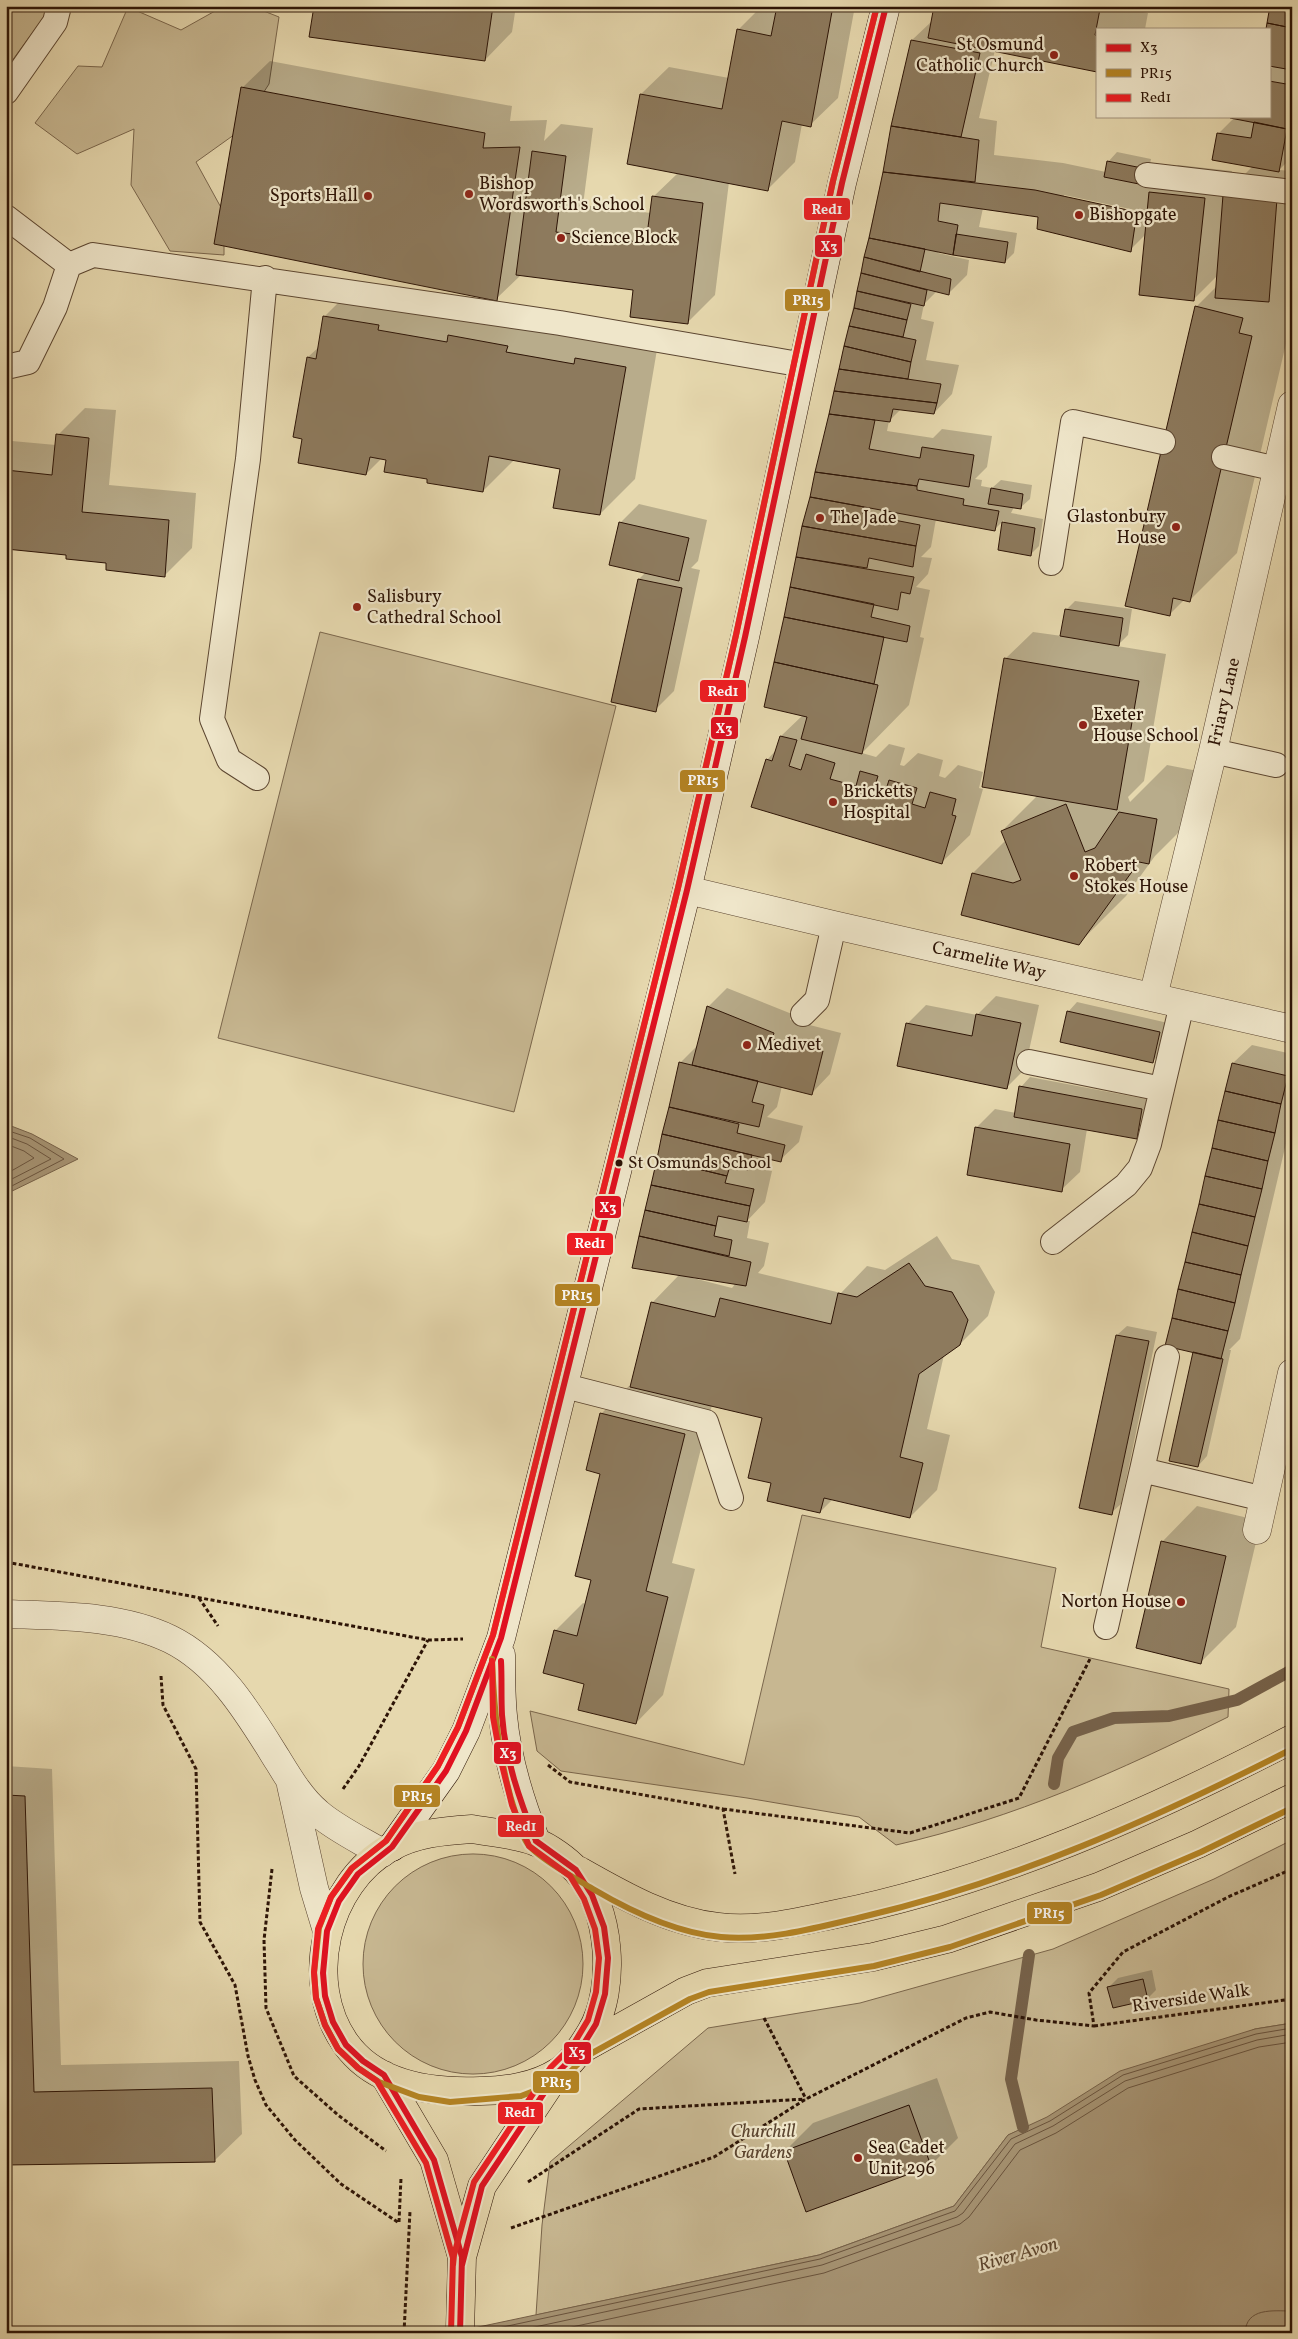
<svg xmlns="http://www.w3.org/2000/svg" width="1298" height="2339" font-family="Vollkorn,serif">
<style>
.green{fill:#c7b791;stroke:#7a664c}
.water{fill:#a79575;stroke:#766149}
.shadow{fill:#0003;fill-rule:evenodd}
.lines{fill:none;stroke-linecap:round;stroke-linejoin:round}
.shore{stroke:#6a543e;stroke-width:1}
.stream{stroke:#766149;stroke-width:12}
.building{fill:#8d7a5d;stroke:#2d1406}
.lane-casing{stroke:#5b4530;stroke-width:26}
.street-casing{stroke:#5b4530;stroke-width:29}
.secondary-casing{stroke:#2d1406;stroke-width:29}
.highway-casing{stroke:#2d1406;stroke-width:29}
.path{stroke:#2d1406;stroke-width:3;stroke-dasharray:4 2.5;stroke-linecap:butt}
.lane{stroke:#efe6ca;stroke-width:24}
.street{stroke:#efe6ca;stroke-width:28}
.secondary{stroke:#efe6ca;stroke-width:28}
.highway{stroke:#e6d8ae;stroke-width:28}
.bus-1-casing{stroke:#efe6ca;stroke-width:10}
.bus-2-casing{stroke:#efe6ca;stroke-width:10}
.bus-3-casing{stroke:#efe6ca;stroke-width:10}
.bus-1{stroke:#e01021;stroke-width:6}
.bus-2{stroke:#b58423;stroke-width:6}
.bus-3{stroke:#ee1d23;stroke-width:6}
.poi-dot{fill:#8f2418;stroke:#efe6ca;stroke-width:2}
.bus-dot{fill:#2d1406;stroke:#efe6ca;stroke-width:2}
.labels{text-anchor:middle;dominant-baseline:central;stroke-width:4.5;stroke-linejoin:round;paint-order:stroke}
.bus-label{font-size:17px;fill:#2d1406;stroke:#efe6ca;text-anchor:start}
.poi-label{font-size:18px;fill:#2d1406;stroke:#efe6ca;text-anchor:start}
.street-label{font-size:18px;fill:#2d1406;stroke:#efe6ca}
.park-label{font-size:18px;font-style:italic;fill:#5b4530;stroke:#efe6ca}
.water-label{font-size:19px;font-style:italic;fill:#5e4832;stroke:#efe6ca}
.line-badge{stroke:#efe6ca;stroke-width:2}
.badge-label{font-size:14px;text-anchor:middle;font-weight:bold;fill:#fff}
</style>
<rect width="100%" height="100%" fill="#e6d8ae"/>
<filter id="stains"><feTurbulence type="fractalNoise" baseFrequency=".004" numOctaves="4"/><feColorMatrix values="0 0 0 0 .2 0 0 0 0 .09 0 0 0 0 .02 0 0 0 .5 -.17"/></filter>
<radialGradient id="worn" r=".72"><stop offset=".6" stop-color="#630" stop-opacity="0"/><stop offset="1" stop-color="#630" stop-opacity=".3"/></radialGradient>
<path class="green" d="M6 6H46L44 17 6 69Z
M224 6H251L279 17 269 84 238 132 196 162 224 213V255L170 251 131 185 134 129 77 154 35 123 78 66 102 67 128 7 181 30Z
M320 632 616 706 514 1112 218 1038Z
M802 1515 1056 1568 1041 1647 1229 1689 1228 1717C1119 1771 1015 1818 896 1845L859 1817 747 1798 561 1771 537 1751 530 1711 744 1765Z
M1292 1840V2023L1255 2029 1008 2135 954 2206 819 2255 536 2315 542 2225 550 2162 708 2028 860 2003 1053 1949 1214 1879Z
M363 1964a110 110 0 1 1 220 0a110 110 0 1 1-220 0Z
M1292 2330V2333H1215Z"/>
<path class="water" d="M6 1124 32 1134 78 1159 6 1194Z
M1292 2023V2330L1215 2333H450L819 2255 954 2206 1008 2135 1047 2117 1120 2071 1255 2029Z
M6 2327 113 2333H6Z"/>
<path class="shadow" d="M315 6H516L512 32 485 60Z
M762 6H855L838 98 810 125 802 124 795 162 767 190 729 182 715 295 687 323 635 289 522 274 496 299 242 88 270 61 512 106 510 121 547 120 544 141 561 124 593 128 583 205 651 213 653 197 678 173 628 163 641 94 669 67 729 78 738 30Z
M935 6H1122V8L1148 13 1145 29H1097V71L995 50 979 118 997 121 994 155 1063 163 1106 172 1108 162 1117 152 1151 159 1148 174 1160 184 1178 165 1232 171 1229 190 1253 166 1214 159 1219 133 1234 118 1269 116V70L1274 66 1292 6V157L1279 170 1292 171V278L1286 286 1292 287V318L1237 553 1190 600 1185 599 1169 615 1196 307 1217 286 1218 275 1193 300 1146 234 1130 250 1039 216 983 208 979 227 1017 233 1014 253 1005 262 939 251 938 253 969 260 967 275 948 294 937 291 924 304 921 319 934 322 926 360 959 365 952 394 934 413 901 409 889 421 887 431 933 438 942 429 992 436 987 467 975 479 982 480 981 486 992 488 1001 480 1032 485 1030 499 1020 508 1014 507 1011 513 1043 519 1039 546 1030 555 1000 549 1004 520 995 529 936 519 931 547 921 557 932 558 928 574 916 587 930 590 920 637 924 638 909 705 862 753 876 757 889 744 905 748 900 765 904 766 918 753 943 760 939 776 945 778 958 765 983 772 979 788 983 789 970 835 942 862 767 760 777 749 781 736 803 715 765 706 912 40 931 22ZM1064 195 1144 212 1143 214 1064 198Z
M360 281 660 332 635 479 600 514 562 468 514 460 483 491 429 478 382 458 366 474 304 438 308 357 320 346 325 316Z
M85 408 116 410 109 485 196 493 192 548 165 575 67 554 6 548V447L12 441 56 445 58 435Z
M639 504 707 520 698 561 691 568 700 570 674 691 655 710 639 579 646 572 620 523Z
M1075 601 1132 609 1128 635 1117 646 1166 654 1144 781 1128 797 1130 802 1167 765 1203 772 1196 815 1155 856 1126 896 1078 944 973 873 1006 840 1002 831 1038 795 1005 659 1033 632 1062 636 1066 610Z
M727 988 792 1014 790 1020 841 1033 830 1074 812 1093 782 1086 777 1107 767 1117 803 1126 799 1142 780 1160 761 1156 751 1166 772 1171 765 1202 747 1221H750L747 1238 769 1243 764 1266 758 1273 841 1293 867 1266 885 1270 937 1236 952 1259 979 1265 995 1292 988 1316 960 1344 944 1355 927 1429 950 1435 937 1490 910 1517 833 1499 820 1512 772 1483 763 1417 712 1405 672 1563 695 1569 663 1695 636 1723 586 1683 555 1631 583 1603 586 1604 592 1580 602 1473 601 1414 629 1386 632 1387 652 1303 680 1274 634 1267 680 1063 699 1044 708 1007ZM693 1276 736 1283 732 1288 693 1278Z
M996 996 1039 1005 1025 1069 1007 1087 908 1023 926 1005 977 1015Z
M1077 1002 1168 1023 1162 1052 1153 1061 1068 1012Z
M1252 1045 1292 1054V1118L1240 1339 1229 1350H1231L1207 1456 1198 1466 1233 1063Z
M1030 1077 1151 1100 1145 1129 1136 1138 1087 1129 1080 1172 1061 1190 976 1128 995 1109 1016 1113 1021 1087Z
M1127 1326 1157 1332 1121 1504 1111 1513 1117 1335Z
M1197 1506 1261 1521 1236 1627 1201 1662 1162 1542Z
M6 1766 52 1769 61 2065 239 2061 242 2134 214 2161 6 2163Z
M1152 1970 1156 1990 1147 1999 1109 1987 1118 1978Z
M937 2078 958 2138 931 2165 785 2151 813 2123Z"/>
<g class="lines">
<path class="shore" d="M6 1130 30 1138 64 1159 6 1189
M6 1136 27 1144 51 1159 6 1182
M6 1144 24 1151 34 1158 6 1174
M475 2333 820 2259 955 2211 1011 2139 1050 2121 1123 2075 1256 2034 1292 2028
M507 2333 822 2265 957 2217 963 2213 1015 2144 1053 2126 1125 2081 1257 2040 1292 2034
M544 2333 824 2273 960 2224 969 2217 1020 2150 1056 2133 1128 2088 1259 2047 1292 2042
M1245 2333C1246 2307 1273 2311 1292 2311"/>
<path class="stream" d="M1054 1784 1058 1758 1073 1732 1114 1718 1169 1716 1237 1700 1292 1670
M1023 2127 1011 2079 1029 1955"/>
</g>
<path class="building" d="M314 6H493L485 61 309 37Z
M777 6H833L811 127 782 121 768 191 627 164 640 94 722 109 737 29 771 36Z
M934 6H1086L1100 9 1095 35 1097 36V72L928 38Z
M1270 6H1292V28L1267 23Z
M1267 23 1292 28V70L1269 66V29H1266Z
M911 40 980 53 961 137 891 126Z
M1269 81 1292 85V102L1287 129 1230 118 1231 116H1269Z
M241 87 485 133 483 148 520 147 497 301 214 244Z
M1254 122 1287 129 1279 172 1212 160 1217 133 1251 138Z
M891 126 979 140 975 182 883 172Z
M532 151 566 156 556 232 646 243 652 196 703 203 688 324 630 317 633 290 516 275Z
M1107 161 1142 168 1139 184 1104 177Z
M883 172 1035 190 1137 212 1131 252 1037 229 1038 217 940 203 938 221 958 225 953 255 869 238Z
M1149 192 1205 198 1194 301 1139 295Z
M1223 195 1277 199 1269 302 1215 298Z
M956 234 1008 242 1005 263 953 255Z
M869 238 925 249 920 272 864 257Z
M864 257 951 279 949 295 861 273Z
M861 273 927 290 924 306 857 291Z
M857 291 911 304 907 320 854 308Z
M1195 306 1243 318 1239 333 1252 336 1190 602 1173 598 1170 616 1125 606Z
M854 308 907 320 903 337 849 326Z
M323 316 379 325 378 330 447 342 448 335 508 346 506 352 574 364 575 358 626 367 600 515 553 508 560 469 489 456 483 492 427 483V479L384 472 386 460 370 457 366 475 298 463 302 439 293 437 307 357 316 359Z
M849 326 916 340 911 362 844 346Z
M844 346 911 362 908 379 839 369Z
M839 369 941 384 937 403 834 391Z
M834 391 937 403 934 414 893 409 890 422 829 414Z
M829 414 875 420 869 449 920 458 922 447 974 455 969 487 919 479 917 486 815 472Z
M56 434 89 438 82 512 169 520 165 577 106 570V563L66 559V555L6 549V470L52 475Z
M815 472 917 486V490L964 499 963 505 999 511 995 531 810 497Z
M991 488 1023 494 1021 509 988 504Z
M810 497 864 507 863 514 920 525 916 546 802 526Z
M619 522 689 538 679 581 609 565Z
M1002 522 1035 528 1031 556 998 550Z
M802 526 916 546 913 567 869 558 867 568 796 557Z
M796 557 914 577 910 594 901 592 898 610 790 587Z
M638 579 682 588 656 712 611 702Z
M790 587 874 604 871 617 910 626 907 642 784 617Z
M1065 609 1123 618 1119 646 1060 636Z
M784 617 884 637 874 684 774 662Z
M1004 658 1139 681 1117 810 982 787Z
M774 662 878 685 862 754 801 739 807 717 764 707Z
M780 736 797 740 789 766 801 770 806 754 835 763 830 779 856 786 860 771 878 776 873 792 884 796 889 780 917 788 912 804 925 808 930 792 956 799 952 815 956 816 942 864 751 807 766 759 772 761Z
M1066 804 1085 852 1095 848 1119 812 1157 819 1149 864 1139 862 1079 945 961 915 972 873 1013 883 1021 880 1001 831Z
M707 1006 774 1033 772 1039 823 1051 812 1095 692 1065Z
M1067 1011 1160 1032 1153 1063 1060 1042Z
M976 1014 1021 1023 1007 1089 897 1066 906 1023 972 1036Z
M679 1062 758 1081 752 1102 764 1105 759 1127 669 1107Z
M1232 1063 1288 1076 1281 1104 1225 1091Z
M1019 1086 1142 1109 1137 1139 1014 1117Z
M1225 1091 1281 1104 1275 1133 1218 1120Z
M669 1107 739 1124 737 1133 785 1145 781 1162 662 1134Z
M1218 1120 1275 1133 1268 1161 1212 1148Z
M975 1127 1070 1144 1062 1192 967 1175Z
M662 1134 752 1155 748 1170 730 1166 727 1176 657 1159Z
M1212 1148 1268 1161 1262 1189 1205 1176Z
M657 1159 727 1176 725 1183 754 1189 750 1206 651 1185Z
M1205 1176 1262 1189 1255 1217 1199 1204Z
M651 1185 750 1206 747 1222 718 1216 716 1226 645 1210Z
M1199 1204 1255 1217 1248 1246 1192 1232Z
M645 1210 716 1226 714 1236 732 1240 729 1256 639 1236Z
M1192 1232 1248 1246 1241 1275 1185 1262Z
M639 1236 751 1262 746 1286 632 1268Z
M1185 1262 1241 1275 1235 1303 1178 1289Z
M909 1263 925 1286 952 1292 968 1320 960 1345 919 1374 900 1457 923 1463 910 1518 824 1498 820 1513 767 1501 771 1483 748 1478 762 1418 630 1387 651 1302 715 1317 720 1298 831 1324 838 1293 857 1297Z
M1178 1289 1235 1303 1228 1331 1172 1318Z
M1172 1318 1228 1331 1221 1359 1165 1346Z
M1116 1335 1149 1341 1112 1515 1079 1508Z
M1193 1352 1223 1359 1198 1467 1169 1461Z
M600 1413 685 1434 646 1591 668 1597 636 1724 578 1710 584 1684 543 1673 554 1630 577 1636 591 1580 575 1576 600 1474 586 1470Z
M1161 1541 1226 1556 1201 1664 1136 1648Z
M6 1795 25 1796 34 2092 212 2088 215 2162 6 2165Z
M1143 1979 1148 2000 1113 2008 1107 1987Z
M909 2105 931 2166 806 2212 784 2151Z"/>
<g class="lines">
<defs>
<path id="lane" d="M6 92 55 22 59 6
M1147 175 1292 192
M6 217 69 265 55 307 28 362 6 367
M69 265 93 255 560 323 804 365
M1224 457 1277 469
M1051 563 1073 422 1163 442
M1213 751 1276 765
M257 778 229 760 212 719 248 459 265 278
M803 1014 817 1000 834 925
M1029 1062 1162 1089
M1053 1242 1126 1185 1140 1168 1149 1144 1182 1004
M565 1386 706 1422 731 1498
M1142 1470 1167 1357
M1106 1627 1142 1470 1264 1499"/>
<path id="street" d="M687 890 834 925 1292 1029
M1153 997 1213 751 1292 405
M1257 1530 1292 1373
M6 1614C60 1616 120 1615 170 1639 219 1663 249 1714 277 1759 288 1777 301 1799 318 1813 335 1828 362 1841 382 1853
M291 1785 314 1888 327 1931"/>
<path id="secondary" d="M501 1655C501 1675 501 1696 503 1716 507 1760 520 1801 536 1841
M392 1847 446 1771 466 1731 501 1638 687 890 745 637 842 183 886 6"/>
<path id="highway" d="M472 1829C489 1832 521 1835 536 1842 549 1847 567 1860 576 1870 611 1906 617 1989 591 2032 583 2045 572 2064 558 2072 536 2086 506 2091 481 2091 434 2093 376 2086 346 2044 302 1983 325 1883 391 1847 416 1833 443 1831 472 1829Z
M578 1870C622 1895 667 1921 718 1927 758 1932 797 1922 836 1914 996 1881 1147 1814 1292 1739
M582 2049 686 1991 707 1983 873 1957 947 1939 1098 1887 1198 1844 1292 1798
M384 2075 434 2160 462 2257
M460 2333 462 2257 482 2186 558 2072"/>
</defs>
<use href="#lane" class="lane-casing"/>
<use href="#street" class="street-casing"/>
<use href="#secondary" class="secondary-casing"/>
<use href="#highway" class="highway-casing"/>
<path class="path" d="M6 1562 428 1640 463 1639
M199 1598 218 1626
M161 1676 163 1705 196 1769 200 1922 235 1985 248 2056 255 2080 266 2105 295 2140 341 2184 399 2223
M548 1765 570 1782 723 1809 735 1874
M343 1789 359 1766 428 1640
M723 1809 910 1833 1019 1798 1091 1657
M272 1869 264 1940 266 2008 294 2076 338 2115 386 2151
M764 2018 806 2099
M1094 2026 1292 1999
M528 2182 639 2109 805 2099
M399 2222 401 2178
M511 2228 714 2157 806 2099 966 2018 990 2012 1036 2020 1094 2026 1089 1993 1123 1952 1228 1897 1292 1869
M404 2333 410 2211"/>
<use href="#lane" class="lane"/>
<use href="#street" class="street"/>
<use href="#secondary" class="secondary"/>
<use href="#highway" class="highway"/>
<defs>
<path id="bus-1" d="M501 1661C502 1679 501 1697 502 1715 505 1759 520 1801 536 1841
M462 2265 482 2186 558 2072 580 2050 596 2024 605 1994 608 1958 604 1927 592 1895 576 1870 536 1841
M460 2333 462 2257 434 2160 384 2075 363 2061 346 2045 333 2022 325 1996 323 1973 327 1931 339 1901 358 1874 392 1847 446 1771 466 1731 501 1638 687 890 745 637 842 183 886 6"/>
<path id="bus-2" d="M877 6 833 181 736 635 678 888 493 1635 458 1727 438 1766 386 1841 351 1869 331 1897 319 1928 314 1973 316 1998 325 2025 338 2049 358 2068 379 2082 419 2097 450 2102 521 2096 562 2080 585 2057 690 1999 709 1992 874 1966 950 1947 1101 1895 1201 1852 1292 1808
M492 1659C494 1712 499 1764 516 1815 519 1824 522 1835 527 1843 535 1856 578 1880 593 1889 632 1912 676 1933 721 1937 768 1941 816 1928 862 1917 1013 1882 1154 1819 1292 1749"/>
<path id="bus-3" d="M453 2265 454 2255 474 2182 551 2067 573 2045 588 2020 596 1992 599 1958 595 1929 584 1899 570 1876 529 1846 512 1805 501 1761 493 1717 492 1661
M451 2333 453 2258 426 2163 377 2081 358 2068 338 2049 325 2025 316 1998 314 1972 318 1929 331 1897 352 1868 386 1841 438 1766 458 1727 493 1635 678 888 736 635 833 181 877 6"/>
</defs>
<use href="#bus-1" class="bus-1-casing"/>
<use href="#bus-2" class="bus-2-casing"/>
<use href="#bus-3" class="bus-3-casing"/>
<use href="#bus-1" class="bus-1"/>
<use href="#bus-2" class="bus-2"/>
<use href="#bus-3" class="bus-3"/>
</g>
<g class="poi-dot">
<circle cx="1054" cy="55" r="5"/>
<circle cx="469" cy="194" r="5"/>
<circle cx="368" cy="196" r="5"/>
<circle cx="1079" cy="215" r="5"/>
<circle cx="561" cy="238" r="5"/>
<circle cx="820" cy="518" r="5"/>
<circle cx="1176" cy="527" r="5"/>
<circle cx="357" cy="607" r="5"/>
<circle cx="1083" cy="725" r="5"/>
<circle cx="833" cy="802" r="5"/>
<circle cx="1074" cy="876" r="5"/>
<circle cx="747" cy="1045" r="5"/>
<circle cx="1181" cy="1602" r="5"/>
<circle cx="858" cy="2158" r="5"/>
</g>
<circle class="bus-dot" cx="619" cy="1163" r="4.5"/>
<g class="labels">
<g class="bus-label">
<text x="628" y="1163">St Osmunds School</text>
</g>
<g class="poi-label">
<text x="1044" y="45" text-anchor="end">St Osmund<tspan x="1044" dy="21">Catholic Church</tspan></text>
<text x="479" y="184">Bishop<tspan x="479" dy="21">Wordsworth's School</tspan></text>
<text x="358" y="196" text-anchor="end">Sports Hall</text>
<text x="1089" y="215">Bishopgate</text>
<text x="571" y="238">Science Block</text>
<text x="1166" y="517" text-anchor="end">Glastonbury<tspan x="1166" dy="21">House</tspan></text>
<text x="830" y="518">The Jade</text>
<text x="367" y="597">Salisbury<tspan x="367" dy="21">Cathedral School</tspan></text>
<text x="1093" y="715">Exeter<tspan x="1093" dy="21">House School</tspan></text>
<text x="843" y="792">Bricketts<tspan x="843" dy="21">Hospital</tspan></text>
<text x="1084" y="866">Robert<tspan x="1084" dy="21">Stokes House</tspan></text>
<text x="757" y="1045">Medivet</text>
<text x="1171" y="1602" text-anchor="end">Norton House</text>
<text x="868" y="2148">Sea Cadet<tspan x="868" dy="21">Unit 296</tspan></text>
</g>
<g class="street-label">
<text transform="translate(1225 702) rotate(-77)">Friary Lane</text>
<text transform="translate(989 961) rotate(13)">Carmelite Way</text>
<text transform="translate(1191 1999) rotate(-8)">Riverside Walk</text>
</g>
<g class="park-label">
<text x="763" y="2132">Churchill<tspan x="763" dy="21">Gardens</tspan></text>
</g>
<g class="water-label">
<text transform="translate(1018 2255) rotate(-16)">River Avon</text>
</g>
</g>
<g class="line-badge">
<rect x="803" y="197" width="48" height="24" rx="5" fill="#ee1d23"/>
<rect x="814" y="234" width="29" height="24" rx="5" fill="#e01021"/>
<rect x="784" y="288" width="47" height="24" rx="5" fill="#b58423"/>
<rect x="699" y="679" width="48" height="24" rx="5" fill="#ee1d23"/>
<rect x="710" y="716" width="29" height="24" rx="5" fill="#e01021"/>
<rect x="679" y="769" width="47" height="24" rx="5" fill="#b58423"/>
<rect x="594" y="1195" width="28" height="24" rx="5" fill="#e01021"/>
<rect x="566" y="1232" width="48" height="24" rx="5" fill="#ee1d23"/>
<rect x="554" y="1283" width="47" height="24" rx="5" fill="#b58423"/>
<rect x="493" y="1741" width="29" height="24" rx="5" fill="#e01021"/>
<rect x="393" y="1784" width="48" height="24" rx="5" fill="#b58423"/>
<rect x="497" y="1814" width="48" height="24" rx="5" fill="#ee1d23"/>
<rect x="1026" y="1901" width="47" height="24" rx="5" fill="#b58423"/>
<rect x="563" y="2041" width="29" height="24" rx="5" fill="#e01021"/>
<rect x="532" y="2070" width="48" height="24" rx="5" fill="#b58423"/>
<rect x="497" y="2101" width="47" height="24" rx="5" fill="#ee1d23"/>
</g>
<g class="badge-label">
<text x="827" y="214">Red1</text>
<text x="829" y="251">X3</text>
<text x="808" y="305">PR15</text>
<text x="723" y="696">Red1</text>
<text x="724" y="733">X3</text>
<text x="703" y="785">PR15</text>
<text x="608" y="1212">X3</text>
<text x="590" y="1248">Red1</text>
<text x="577" y="1300">PR15</text>
<text x="508" y="1758">X3</text>
<text x="417" y="1801">PR15</text>
<text x="521" y="1831">Red1</text>
<text x="1049" y="1918">PR15</text>
<text x="577" y="2057">X3</text>
<text x="556" y="2087">PR15</text>
<text x="520" y="2117">Red1</text>
</g>
<rect width="1298" height="2339" fill="none" stroke="#e6d8ae" stroke-width="25"/>
<rect x="8" y="8" width="1283" height="2324" fill="none" stroke="#2d1406" stroke-width="2.5"/>
<rect x="12" y="12" width="1273" height="2314" fill="none" stroke="#2d1406"/>
<rect x="1096" y="28" width="175" height="90" fill="#efe6ca" stroke="#a1927c"/>
<rect x="1106" y="44" width="25" height="8" fill="#e01021" stroke="#a1927c"/>
<text x="1140" y="52" font-size="15" fill="#2d1406">X3</text>
<rect x="1106" y="69" width="25" height="8" fill="#b58423" stroke="#a1927c"/>
<text x="1140" y="78" font-size="15" fill="#2d1406">PR15</text>
<rect x="1106" y="94" width="25" height="8" fill="#ee1d23" stroke="#a1927c"/>
<text x="1140" y="102" font-size="15" fill="#2d1406">Red1</text>
<rect width="100%" height="100%" filter="url(#stains)"/>
<rect width="100%" height="100%" fill="url(#worn)"/>
</svg>
